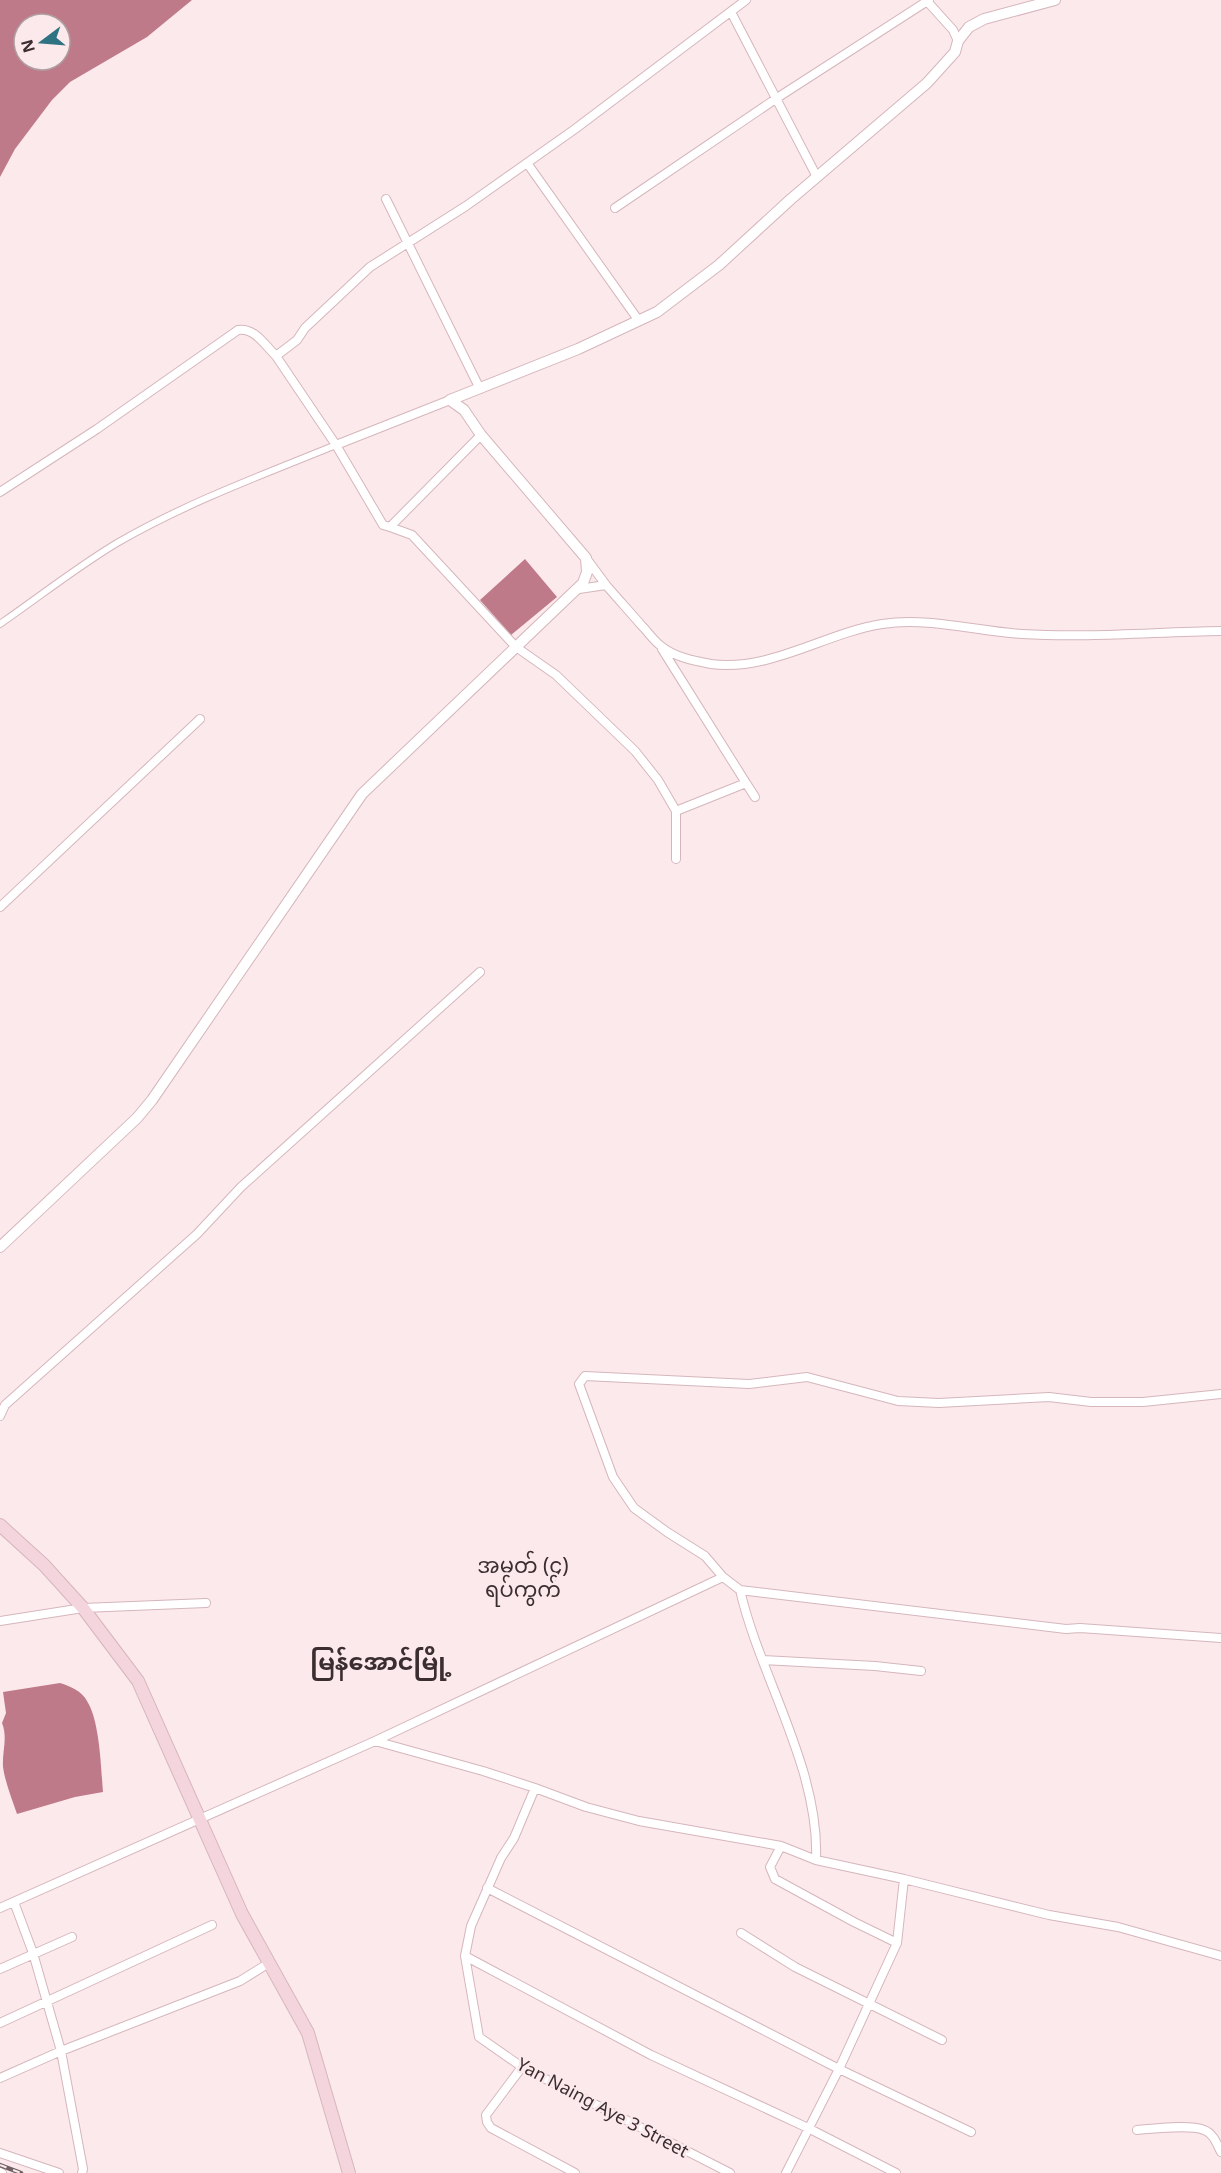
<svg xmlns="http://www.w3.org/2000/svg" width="1221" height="2173" font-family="'Noto Sans','Noto Sans Myanmar',sans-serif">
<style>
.water{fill:#bf7a89;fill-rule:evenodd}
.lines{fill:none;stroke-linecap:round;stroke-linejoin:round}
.pedestrian-casing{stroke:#d5b6bc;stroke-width:8}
.minor-casing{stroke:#d5b6bc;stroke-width:10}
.tertiary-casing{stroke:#d5b6bc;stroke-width:12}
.secondary-casing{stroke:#d5b6bc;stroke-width:14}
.pedestrian{stroke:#fff;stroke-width:6}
.minor{stroke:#fff;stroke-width:8}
.tertiary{stroke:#fff;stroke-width:10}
.secondary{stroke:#f5d5dd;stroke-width:12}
.rail-casing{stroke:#706164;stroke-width:4.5}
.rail{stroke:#fce9ec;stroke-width:2;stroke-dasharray:7;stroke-linecap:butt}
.labels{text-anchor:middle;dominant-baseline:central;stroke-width:5;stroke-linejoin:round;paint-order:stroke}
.street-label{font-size:18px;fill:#3b2e31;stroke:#fce9ec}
.quarter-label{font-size:21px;fill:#3b2e31;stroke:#fce9ec}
.district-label{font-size:24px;font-weight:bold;fill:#3b2e31;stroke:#fce9ec}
</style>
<rect width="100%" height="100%" fill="#fce9ec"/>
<path class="water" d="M0 0H192L147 37 70 82 52 100 15 149 0 177ZM24 24H60V60H24Z
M525 559 557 597 511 635 480 600Z
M60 1683C70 1686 82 1691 87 1701 100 1721 101 1769 103 1792L75 1797 17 1814C12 1799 5 1782 3 1767 2 1751 8 1738 2 1723L6 1713 3 1692Z"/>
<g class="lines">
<defs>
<path id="pedestrian" d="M0 624C39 597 77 567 117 543 186 503 262 475 336 445"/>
<path id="minor" d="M926 0 953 30 958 41
M731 12 817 177
M527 163 639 321
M386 199 480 389
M615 208 777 98 929 0
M276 356 336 445 450 400
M336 445 383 525 390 527 481 435
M0 492 97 429 238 330C254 327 265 345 276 356L297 340 305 328 370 267 466 206 575 129 746 0
M390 527 412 535 516 647 556 675 635 751 658 780 676 811V859
M606 585C618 599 630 612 642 626 648 632 654 641 661 646 674 657 695 661 711 664 770 672 825 633 882 624 929 617 975 631 1022 634 1088 638 1154 632 1221 631
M579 589 606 585 586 558
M662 649 746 783 676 811
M746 783 755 797
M0 907 200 719
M0 1416 5 1405 197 1234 241 1187 480 972
M723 1577 740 1590 1066 1629 1080 1628 1221 1638
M740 1590C760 1677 820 1769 816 1860
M0 1621 83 1608 206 1603
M763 1660 875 1666 921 1671
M375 1741 483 1771 535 1788
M487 1888 839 2069 971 2132
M14 1902 33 1953 61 2051 83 2169 82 2173
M0 1908 375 1741 723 1577 705 1556 667 1532 634 1508 613 1477 579 1384 585 1376 749 1384 807 1377 898 1401 939 1403 1049 1397 1091 1402H1143L1221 1394
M741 1933 795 1967 942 2040
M897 1943 854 1922 775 1879 770 1867 781 1846 816 1860 904 1879 1049 1915 1118 1927 1221 1956
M465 1956 651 2055 808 2128 896 2173
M0 1969 72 1937
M0 2023 212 1925
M522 2067 486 2115 487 2122 491 2128 575 2173
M0 2078 61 2051 240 1981 269 1963
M1137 2130C1153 2129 1189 2124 1204 2130 1213 2133 1217 2144 1221 2152
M0 2153 59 2173
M0 2172 2 2173
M730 2173 522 2067 479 2037 465 1956 471 1926 501 1858 514 1838 535 1788 586 1807 639 1821 781 1846
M786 2173 839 2069 897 1943 904 1879"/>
<path id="tertiary" d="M450 400 578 349 657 312 719 265 791 199 927 83 955 52 958 41 969 27 984 19 1055 0
M0 1247 137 1118 152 1100 362 794 583 583 587 572 586 558 481 435 464 410 450 400"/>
<path id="secondary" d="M0 1525 44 1565 83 1608 138 1681 242 1914 308 2033 349 2173"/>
</defs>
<use href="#pedestrian" class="pedestrian-casing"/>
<use href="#minor" class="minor-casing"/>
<use href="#tertiary" class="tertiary-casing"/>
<use href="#secondary" class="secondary-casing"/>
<use href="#pedestrian" class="pedestrian"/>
<use href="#minor" class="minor"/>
<use href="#tertiary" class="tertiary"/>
<use href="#secondary" class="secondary"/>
<defs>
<path id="rail" d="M0 2165 21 2173"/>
</defs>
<use href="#rail" class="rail-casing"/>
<use href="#rail" class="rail"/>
</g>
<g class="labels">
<g class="street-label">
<text transform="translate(603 2107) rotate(28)">Yan Naing Aye 3 Street</text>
</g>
<g class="quarter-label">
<text x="523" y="1565">အမှတ် (၄)<tspan x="523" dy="24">ရပ်ကွက်</tspan></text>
</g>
<g class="district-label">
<text x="381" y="1660">မြန်အောင်မြို့</text>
</g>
</g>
<g transform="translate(42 42) rotate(254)"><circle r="28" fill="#fce9ec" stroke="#af9ea1" stroke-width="1.5"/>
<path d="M0-4.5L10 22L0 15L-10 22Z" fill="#2f7383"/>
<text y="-9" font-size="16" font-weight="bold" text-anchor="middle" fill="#3b2e31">N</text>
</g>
</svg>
